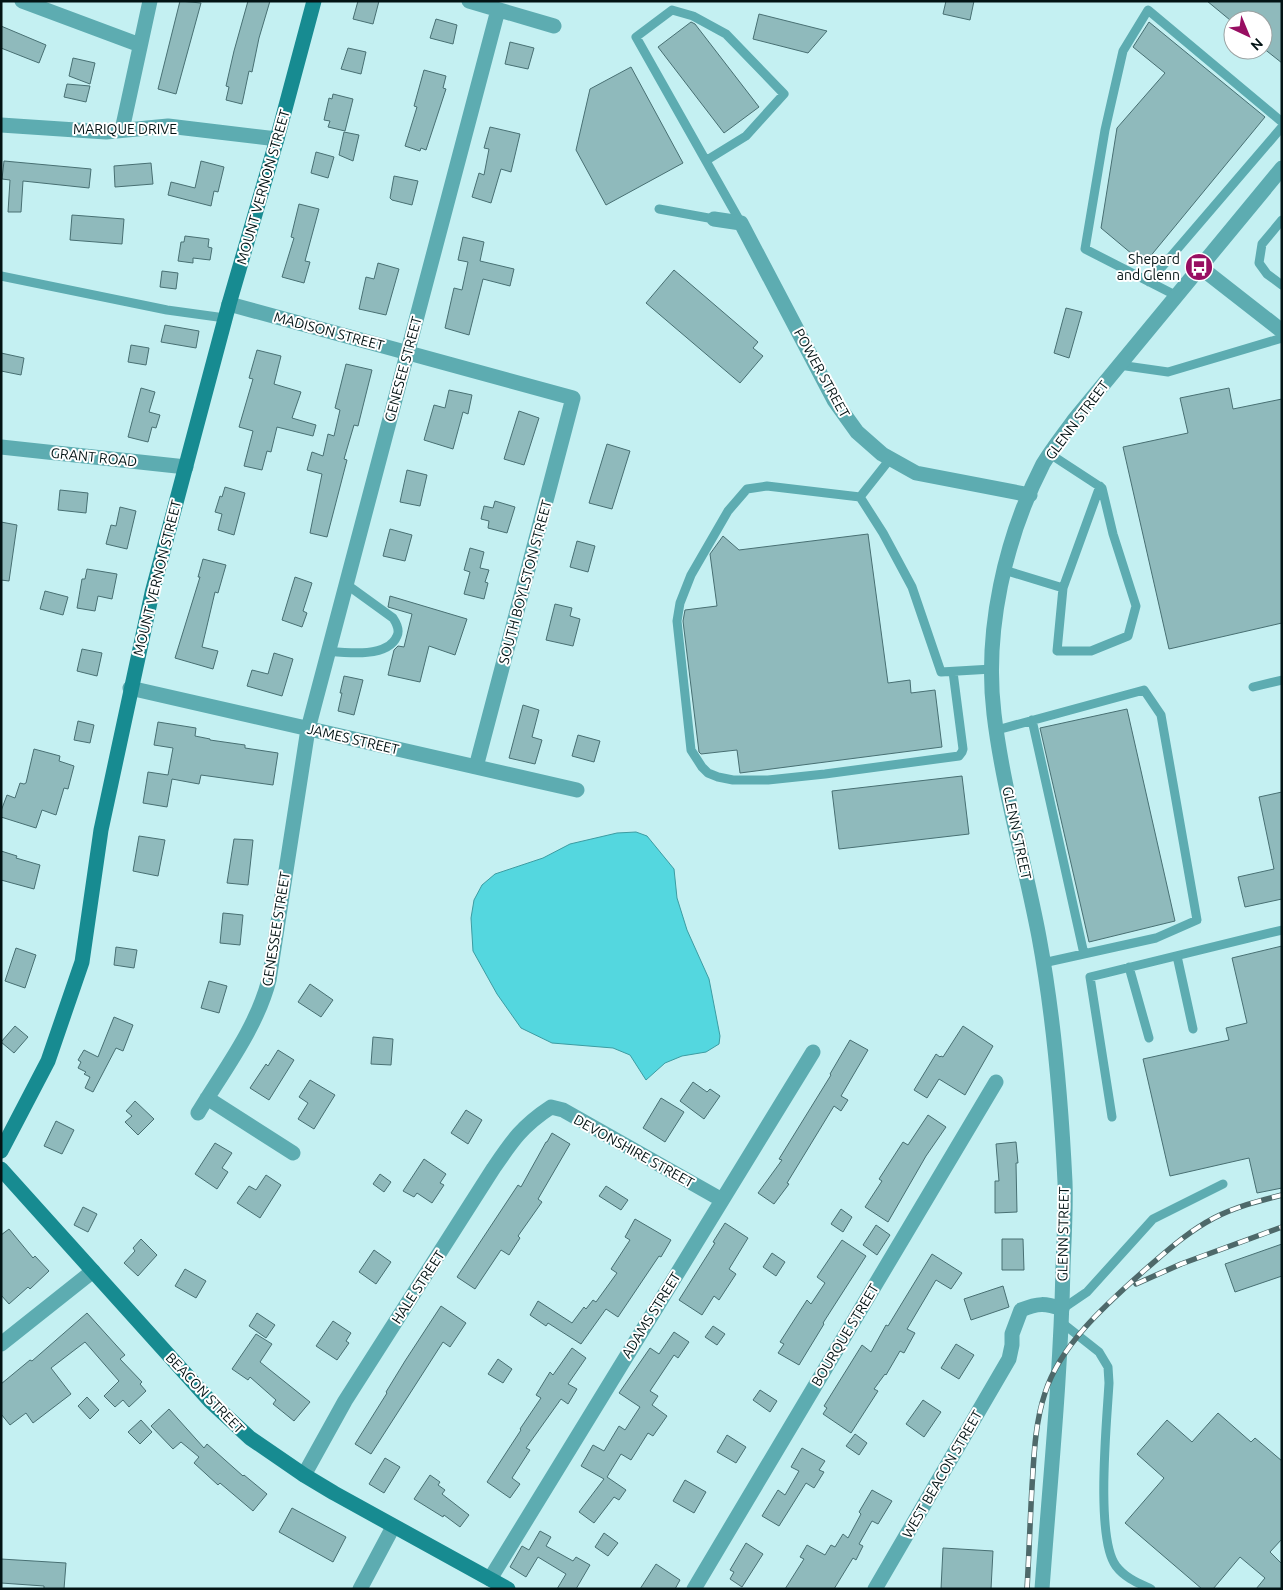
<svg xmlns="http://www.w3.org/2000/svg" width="1283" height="1590" font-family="Ubuntu,sans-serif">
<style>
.water{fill:#54d7df;stroke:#3c9ca2}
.building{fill:#8fbabc;stroke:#487073}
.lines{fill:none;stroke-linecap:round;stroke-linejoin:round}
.lane{stroke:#5dacb1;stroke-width:9}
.street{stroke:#5dacb1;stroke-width:15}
.secondary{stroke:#178b91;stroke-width:15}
.rail-casing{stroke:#4e696a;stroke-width:5.5}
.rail{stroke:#fff;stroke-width:4;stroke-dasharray:11;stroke-linecap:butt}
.labels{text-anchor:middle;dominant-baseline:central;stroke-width:4;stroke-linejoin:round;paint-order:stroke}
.street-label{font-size:14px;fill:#031314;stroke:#fff}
.poi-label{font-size:14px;fill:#031314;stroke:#fff;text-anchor:end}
</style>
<rect width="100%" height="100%" fill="#c4f0f2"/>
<path class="water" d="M636 832 647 836 674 869 677 898 687 930 709 979 720 1036 719 1044 706 1052 682 1056 665 1063 646 1080 630 1055 613 1048 552 1043 521 1028 497 994 473 951 471 918 474 900 482 885 495 874 543 858 570 844 617 833Z"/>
<path class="building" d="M180 1 201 3 176 94 158 89Z
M248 1H270L259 38 252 72 249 71 242 104 226 100 229 87 226 86 234 51Z
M358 1H379L373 24 353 19Z
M946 1H974L970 20 943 14Z
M1207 1H1282V63L1263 48V20H1230Z
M759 14 827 31 808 53 753 39Z
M436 19 457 25 453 44 430 38Z
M691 22 695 24 759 107 724 133 658 47Z
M1149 22 1265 117 1144 264 1101 228 1117 128 1165 73 1133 47Z
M1 26 46 45 39 63 1 48Z
M510 42 534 48 528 69 505 64Z
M348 48 366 52 361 74 341 69Z
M73 58 95 63 90 84 69 76Z
M631 67 683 163 606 205 576 150 590 89Z
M424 70 446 76 443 88 446 89 426 150 421 148 420 151 405 146 417 107 414 106Z
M67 84 90 86 86 102 64 97Z
M333 94 353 99 345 131 328 127 330 121 324 120 329 98 332 99Z
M490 127 520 134 511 172 501 169 491 203 472 197 479 173 484 175 489 149 484 148Z
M344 132 359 135 353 161 339 155Z
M316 152 334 157 328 178 311 173Z
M4 161 91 169 89 188 23 181 21 212H8L10 180 2 179Z
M201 161 224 167 218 192 214 191 211 206 168 195 171 182 195 188Z
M151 163 153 184 115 187 114 166Z
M394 176 418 181 412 205 392 200 390 198Z
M299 204 319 209 305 261 310 262 304 283 282 277 294 238 291 237Z
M72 215 124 219 122 244 70 240Z
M185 236 209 239 208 247 212 248 210 260 193 258V263L178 261 181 242H184Z
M463 237 484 242 480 261 514 269 510 286 483 279 469 335 445 328 454 288 462 290 468 262 458 260Z
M378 263 399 269 386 315 359 309 366 277 374 279Z
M674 270 758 342 753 348 763 356 740 383 646 303Z
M162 271 178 273 176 289 160 287Z
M1066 308 1082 312 1069 358 1054 353Z
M165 325 199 331 196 348 161 342Z
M131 345 149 348 146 365 128 362Z
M257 350 281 356 274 384 301 392 292 418 316 425 313 436 277 427 271 452 267 451 262 470 244 466 253 431 239 427 253 379 249 378Z
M1 353 24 358 21 375 1 371Z
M346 364 372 370 358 426 354 425 344 459 347 460 327 537 310 533 322 474 307 470 312 452 323 456 328 434 334 436 340 410 335 408Z
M141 388 155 392 149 412 160 415 156 428 152 427 148 442 128 437Z
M1229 388 1233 409 1282 399V623L1169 649 1123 447 1188 433 1180 398Z
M449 390 472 395 468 414 463 412 453 449 424 440 434 405 445 408Z
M519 411 539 418 524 465 504 459Z
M607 444 630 451 612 509 589 503Z
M407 470 427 475 420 506 400 502Z
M225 487 245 493 234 535 218 530 222 514 215 512 220 496 222 497Z
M60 490 88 493 86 513 58 510Z
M495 501 515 507 507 533 488 528 489 521 481 519 484 506 493 508Z
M120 507 136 511 127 549 106 544 111 525 116 526Z
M1 522 17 525 9 581 1 580Z
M390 529 412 535 405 561 383 556Z
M868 534 888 683 910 680 911 693 935 690 942 747 740 773 737 750 701 754 699 752 683 621 685 610 717 606 710 554 723 536 739 550Z
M577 541 595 546 588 572 570 567Z
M470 548 484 552 480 568 489 570 485 582 488 583 484 599 464 594 470 572 464 570Z
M203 559 226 565 218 593 215 592 202 647 218 651 213 669 175 658 200 577H198Z
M87 569 117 574 112 599 98 596 95 611 77 608 82 579H85Z
M295 577 312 583 303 611 307 613 302 627 282 620Z
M45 591 68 597 63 615 40 609Z
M390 596 467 619 455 655 429 646 420 682 388 675 394 650 398 646 404 647 412 614 388 607Z
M555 604 572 608 570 616 580 619 573 646 546 640Z
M82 649 102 653 97 676 77 671Z
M274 653 293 659 282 696 247 686 252 670 268 674Z
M344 676 363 680 354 715 338 711 342 693H340Z
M523 705 539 710 532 737 542 740 535 764 509 758Z
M1127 709 1175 921 1089 942 1040 728Z
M78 721 94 725 90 743 74 740Z
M158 722 196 728 195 736 210 739V740L245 745V748L278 753 273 785 201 775 199 784 172 779 167 807 143 803 148 772 168 775 173 748 154 745Z
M578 735 600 741 594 762 572 756Z
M34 749 60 756 59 761 74 766 68 789 64 788 56 815 42 810 36 828 1 817V811L7 795 15 798 20 783 24 784 26 783Z
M962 776 969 834 839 849 832 791Z
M1282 792V899L1245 907 1238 877 1274 869 1259 797Z
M139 836 165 840 158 876 133 871Z
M234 839 253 840 248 885 227 883Z
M1 851 17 856 16 858 40 865 34 889 1 880Z
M223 913 243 915 240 945 220 943Z
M1282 946V1188L1257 1193 1249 1158 1170 1176 1143 1059 1229 1040 1226 1028 1247 1023 1232 958Z
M116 947 137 950 134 968 114 965Z
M16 948 36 955 25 988 5 981Z
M209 981 227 986 219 1013 201 1008Z
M310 984 333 1000 321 1017 298 1002Z
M114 1017 133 1025 123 1051 116 1048 93 1092 85 1088 90 1077 84 1074 86 1072 78 1068 81 1062 78 1060 84 1050 98 1057Z
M15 1026 28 1037 14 1053 1 1042Z
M963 1026 993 1046 965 1095 939 1079 927 1098 914 1090 936 1054 940 1057 941 1056 943 1057Z
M373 1037 393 1039 391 1065 371 1064Z
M850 1040 868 1050 841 1096 848 1100 841 1111 834 1106 787 1183 789 1184 774 1204 758 1193 782 1160 779 1159 831 1075 830 1074Z
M278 1050 294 1060 269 1100 250 1088 266 1064 268 1066Z
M310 1080 335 1095 314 1129 298 1119 308 1103 299 1097Z
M693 1082 707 1092 710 1089 720 1096 704 1119 680 1101Z
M661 1098 684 1112 665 1142 643 1128Z
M135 1101 154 1119 138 1135 125 1122 132 1116 126 1111Z
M466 1110 482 1120 468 1144 451 1133Z
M928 1115 946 1127 926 1156 888 1222 865 1207 882 1181 879 1179 903 1142 908 1145Z
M56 1121 74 1130 62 1154 44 1146Z
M552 1133 570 1144 538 1199 542 1202 518 1236 520 1238 509 1255 501 1250 475 1289 457 1277 518 1185 521 1187 546 1142H547Z
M1016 1142 1018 1163H1016L1017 1212 995 1213V1181H999L996 1144Z
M215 1143 232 1153 222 1168 228 1172 217 1189 195 1174Z
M424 1159 446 1174 440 1183 444 1185 432 1203 417 1193 414 1197 403 1191Z
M380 1174 391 1182 384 1192 373 1184Z
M266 1175 281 1185 260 1218 237 1203 249 1186 256 1190Z
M606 1186 628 1200 621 1210 599 1196Z
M83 1207 97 1214 88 1232 74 1225Z
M841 1209 852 1217 843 1232 831 1224Z
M635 1219 671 1240 661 1257 659 1256 618 1317 606 1309 581 1344 548 1323 546 1326 530 1315 538 1301 572 1323 584 1307 586 1309 593 1300 596 1302 617 1273 611 1269 630 1240 625 1237Z
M725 1223 748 1238 729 1269 736 1274 719 1300 714 1296 702 1315 679 1300 715 1243 713 1242Z
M876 1225 890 1235 877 1255 863 1245Z
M9 1229 33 1258 35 1256 49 1271 30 1289 28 1287 9 1304 1 1295V1235Z
M141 1239 157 1255 138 1276 124 1263 135 1251 133 1248Z
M1002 1239H1023L1024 1270H1002Z
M842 1240 866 1256 823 1323 824 1324 799 1365 778 1353 784 1344 780 1342 807 1300 811 1304 825 1283 817 1277Z
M1282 1244V1276L1235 1292 1225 1264Z
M374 1250 391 1262 376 1284 359 1272Z
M772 1253 785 1262 776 1276 763 1267Z
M932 1254 962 1273 951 1289 936 1280 907 1329 915 1333 904 1353 900 1351 886 1375 885 1374 874 1389 878 1391 851 1433 823 1414 827 1408 824 1406 862 1345 871 1352 886 1325 888 1326Z
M185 1269 206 1281 196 1298 175 1286Z
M1003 1286 1009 1307 971 1320 964 1299Z
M441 1306 466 1323 450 1347 443 1342 371 1454 355 1444 387 1393 386 1392 405 1361Z
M87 1313 125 1355 120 1359 142 1382 140 1384 146 1391 129 1407 123 1400 115 1407 104 1396 119 1381 85 1342 51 1368 71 1394 33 1423 26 1413 10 1425 1 1414V1384L30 1360 32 1361Z
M257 1313 275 1325 266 1338 249 1326Z
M333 1321 351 1333 346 1341 349 1343 337 1360 316 1346Z
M713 1326 725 1334 717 1345 705 1337Z
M674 1332 689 1342 678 1358 674 1355 650 1391 658 1396 652 1405 667 1416 653 1436 648 1433 631 1460 621 1454 607 1477 626 1490 619 1500 614 1497 594 1523 579 1512 604 1479 581 1466 593 1445 604 1451 619 1426 625 1430 640 1407 619 1393 650 1348 659 1354Z
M256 1334 272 1344 260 1362 310 1402 294 1421 273 1404 276 1400 250 1377 248 1380 232 1369Z
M956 1344 974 1355 959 1379 941 1368Z
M572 1348 586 1358 568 1384 577 1389 568 1404 561 1399 526 1448 530 1450 512 1478 520 1484 510 1498 487 1482 521 1430 520 1429 541 1398 536 1395 550 1372 553 1375Z
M498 1359 512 1369 503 1383 488 1374Z
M760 1390 777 1401 770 1412 753 1400Z
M87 1397 99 1410 90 1419 78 1406Z
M923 1400 941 1412 924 1437 906 1424Z
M169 1409 204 1448 207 1444 243 1476 244 1475 267 1494 253 1511 220 1483 218 1485 194 1463 199 1457 181 1442 173 1449 151 1426Z
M1218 1413 1251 1442 1255 1438 1282 1461V1539L1270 1552 1282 1564V1589H1256L1265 1578 1240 1557 1213 1589H1202L1125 1523 1164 1478 1137 1454 1167 1420 1192 1442Z
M141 1420 152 1432 140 1444 128 1432Z
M855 1434 867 1443 859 1455 846 1446Z
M727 1435 746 1447 736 1463 717 1452Z
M802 1448 825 1461 819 1470 824 1472 814 1488 806 1483 779 1526 762 1516 778 1490 785 1495 799 1471 791 1467Z
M385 1458 400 1467 384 1493 369 1484Z
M430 1475 440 1482 438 1485 445 1490 442 1494 469 1515 460 1527 444 1515 443 1517 414 1499Z
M685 1480 706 1492 694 1513 673 1501Z
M872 1490 892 1501 878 1524 872 1521 859 1544 863 1546 856 1560 853 1558 834 1589H785L804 1559 800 1557 807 1545 825 1555 831 1545 835 1547 843 1534 848 1538 861 1514 859 1512Z
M292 1508 346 1537 333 1562 279 1532Z
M540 1531 551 1537 546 1546 573 1561 576 1557 590 1565 576 1589H557L566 1574 538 1557 526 1577 510 1567 522 1546 529 1550Z
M604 1533 618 1543 608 1556 595 1547Z
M746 1543 763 1554 742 1587 730 1579 734 1572 730 1570Z
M943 1548 993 1551 991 1589H941Z
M1 1559 66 1563 64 1589H44V1586L1 1583Z
M656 1564 680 1580 675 1589H640Z"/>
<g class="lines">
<path class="lane" d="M707 160 746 136 784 94 726 34 693 16 672 10 636 37 741 223
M659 209 714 219
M1282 220 1262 244 1259 263 1267 274 1282 285
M1 276 167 310 225 318
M1149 282 1282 127
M1177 296 1085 249 1105 130 1123 51 1148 10 1282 122
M1119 365 1168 372 1282 338
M860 497 890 459
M1004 570 1063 588 1057 651H1091L1128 636 1136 606 1113 534 1102 488 1050 454
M1063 588 1100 486
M328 651C347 653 388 658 397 636 400 630 397 624 393 618L346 584
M953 672 963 749 962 752 959 756 825 774 768 780H733L718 777 708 773 702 767 691 750 677 621 680 603 691 575 728 511 747 489 767 486 860 497 883 533 912 587 941 672 992 669
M1253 687 1282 680
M1032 720 1084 954
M997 730 1144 690 1161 715 1197 920 1156 938 1043 963
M1177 956 1193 1029
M1129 967 1149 1038
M1112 1117 1090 977 1282 930
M1062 1309 1087 1292 1153 1219 1223 1184
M1061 1322 1099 1352 1108 1367 1109 1383C1107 1420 1095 1538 1116 1566 1125 1578 1138 1583 1151 1589"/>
<path class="street" d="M22 1 140 45
M469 1 554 26
M1 125 106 132 168 126 277 139
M122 130 150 1
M714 219 741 223 834 400 857 432 882 454 916 473 1030 495
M1200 267 1282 331
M229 304 573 398 476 767
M1 447 186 467
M130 688 577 790
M207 1098 293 1153
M198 1113C224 1070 256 1029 269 980L308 729 498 10
M1 1344 93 1271
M304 1475 345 1401 493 1169C512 1141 522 1126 551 1107L563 1110 722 1200
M490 1579 813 1052
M360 1589 393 1527
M694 1589 996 1082
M875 1589 1009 1359 1012 1345V1334L1021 1310C1038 1303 1045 1303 1062 1309
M1042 1589C1050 1481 1061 1374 1063 1266 1064 1238 1066 1209 1065 1182 1061 1100 1054 1018 1039 937 1025 863 1003 789 994 714 984 631 1005 538 1043 464 1052 449 1064 434 1074 420L1282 168"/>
<path class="secondary" d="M1 1151 48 1061 82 962 101 830 152 593 229 304 277 139 314 1
M1 1169 210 1401 250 1438 304 1475 334 1493 508 1589"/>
<defs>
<path id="rail" d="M1136 1284 1181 1264 1282 1227
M1027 1589C1029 1555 1030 1521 1032 1487 1034 1455 1035 1423 1045 1393 1061 1343 1109 1302 1147 1268 1168 1250 1189 1231 1214 1218 1235 1207 1258 1201 1282 1195"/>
</defs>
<use href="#rail" class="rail-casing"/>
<use href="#rail" class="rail"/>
</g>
<defs>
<symbol id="bus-disc" viewBox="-11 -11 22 22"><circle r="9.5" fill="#980e62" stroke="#fff"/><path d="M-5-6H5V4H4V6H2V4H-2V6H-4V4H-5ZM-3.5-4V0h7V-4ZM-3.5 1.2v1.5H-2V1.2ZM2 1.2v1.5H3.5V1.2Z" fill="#fff"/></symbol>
</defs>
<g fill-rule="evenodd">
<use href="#bus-disc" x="1183" y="251" width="32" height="32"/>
</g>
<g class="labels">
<g class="street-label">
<text x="125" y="129">MARIQUE DRIVE</text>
<text transform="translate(263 187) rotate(-74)">MOUNT VERNON STREET</text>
<text transform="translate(329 331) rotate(15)">MADISON STREET</text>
<text transform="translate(403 369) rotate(-75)">GENESEE STREET</text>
<text transform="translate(822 373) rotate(61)">POWER STREET</text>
<text transform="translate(1077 420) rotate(-53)">GLENN STREET</text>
<text transform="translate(94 457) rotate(6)">GRANT ROAD</text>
<text transform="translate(157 578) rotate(-76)">MOUNT VERNON STREET</text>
<text transform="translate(525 582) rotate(-75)">SOUTH BOYLSTON STREET</text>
<text transform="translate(353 739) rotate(13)">JAMES STREET</text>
<text transform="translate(1017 833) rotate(78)">GLENN STREET</text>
<text transform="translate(276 929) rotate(-81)">GENESSEE STREET</text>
<text transform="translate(634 1151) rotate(29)">DEVONSHIRE STREET</text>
<text transform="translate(1063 1234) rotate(-89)">GLENN STREET</text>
<text transform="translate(418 1287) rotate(-57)">HALE STREET</text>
<text transform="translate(651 1315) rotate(-58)">ADAMS STREET</text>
<text transform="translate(845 1335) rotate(-59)">BOURQUE STREET</text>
<text transform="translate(205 1393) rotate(46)">BEACON STREET</text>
<text transform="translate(942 1474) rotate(-60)">WEST BEACON STREET</text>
</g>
<g class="poi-label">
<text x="1180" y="259">Shepard<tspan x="1180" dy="16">and Glenn</tspan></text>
</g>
</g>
<rect width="1283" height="1590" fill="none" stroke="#031314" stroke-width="5"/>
<g transform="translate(1248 35) rotate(136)"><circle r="24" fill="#ffffff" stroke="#9aa1a1"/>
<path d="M0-4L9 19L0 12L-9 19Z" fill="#980e62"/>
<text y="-8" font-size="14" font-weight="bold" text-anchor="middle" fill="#031314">N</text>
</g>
</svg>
